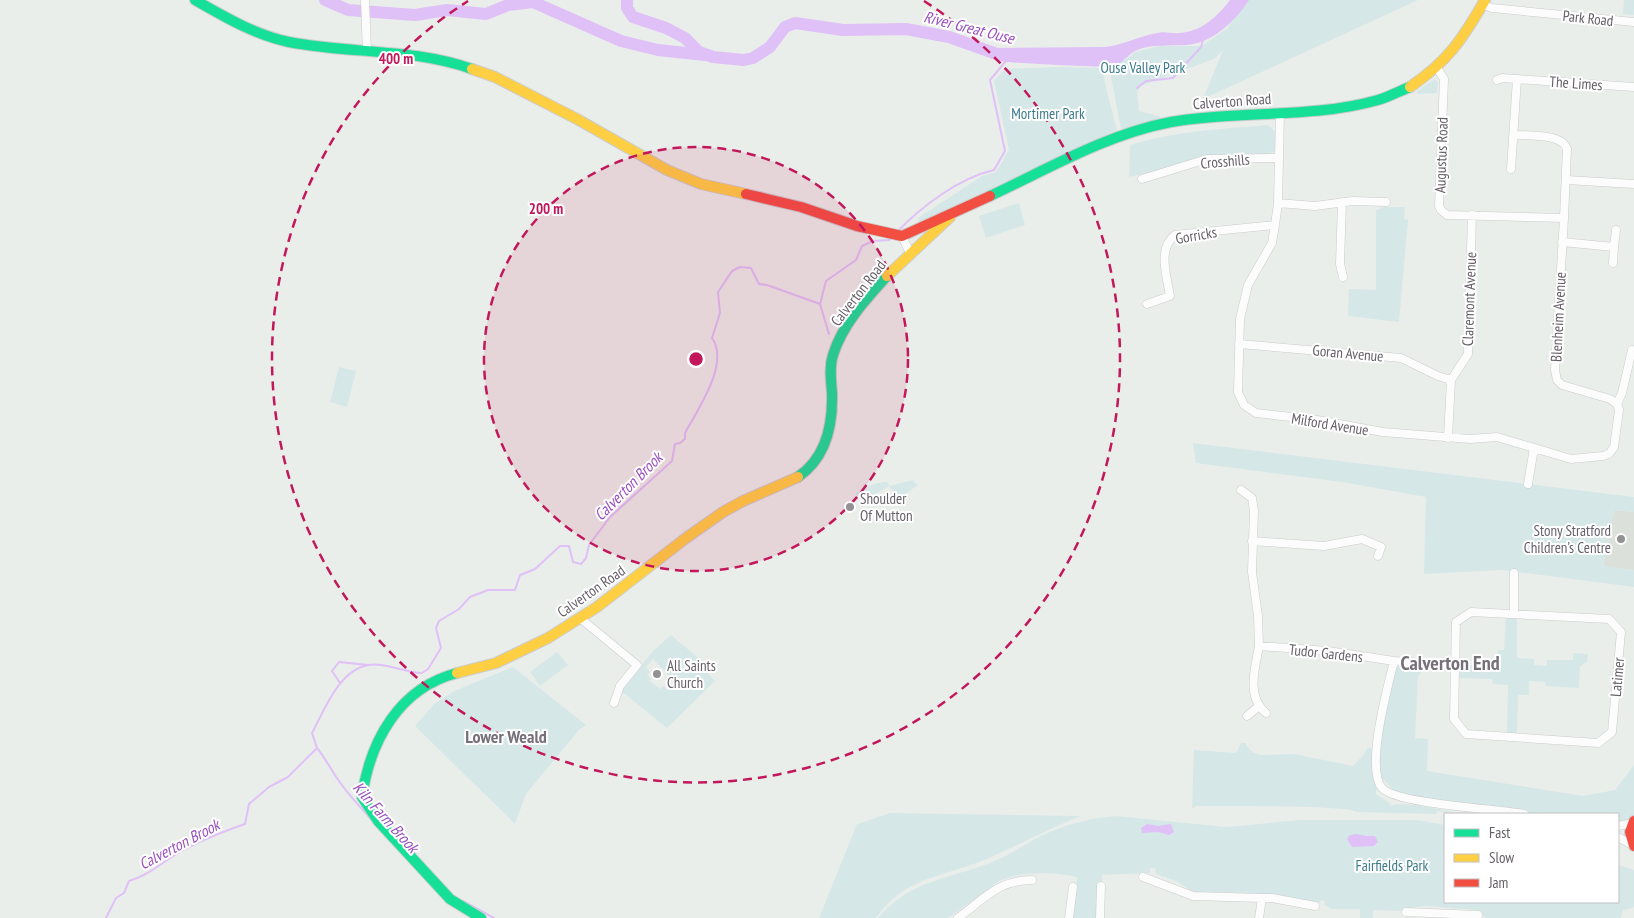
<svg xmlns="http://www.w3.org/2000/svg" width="1634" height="918" font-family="'PT Sans Narrow',sans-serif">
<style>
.education{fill:#dbe1da}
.green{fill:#d6e7e8;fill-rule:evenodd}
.water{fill:#dfc0f7}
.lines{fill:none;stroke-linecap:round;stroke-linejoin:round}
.stream{stroke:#dfc0f7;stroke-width:2}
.river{stroke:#dfc0f7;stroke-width:12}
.street-casing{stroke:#cacbca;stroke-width:9}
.fast-casing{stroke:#cbcccd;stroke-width:12}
.slow-casing{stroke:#cbcccd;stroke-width:12}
.jam-casing{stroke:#cbcccd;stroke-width:12}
.street{stroke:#fcfcfc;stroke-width:8}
.fast{stroke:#16e098;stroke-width:10}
.slow{stroke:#ffcf43;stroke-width:10}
.jam{stroke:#f24e42;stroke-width:10}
.ring{fill:none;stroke:#c2185b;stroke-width:2.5;stroke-dasharray:9 6}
.poi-dot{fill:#949195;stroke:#fff;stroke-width:2}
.labels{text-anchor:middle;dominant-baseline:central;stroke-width:4;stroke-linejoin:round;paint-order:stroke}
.street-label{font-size:15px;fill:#655f67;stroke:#fff}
.park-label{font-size:15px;fill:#3b7b8a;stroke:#fff}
.poi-label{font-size:15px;fill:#655f67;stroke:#fff;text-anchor:start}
.water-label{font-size:16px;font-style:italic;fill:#994fc0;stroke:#fff}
.quarter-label{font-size:18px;font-weight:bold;fill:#767079;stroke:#fff}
.district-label{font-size:20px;font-weight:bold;fill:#767079;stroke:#fff}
.centre{fill:#c2185b;stroke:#fff;stroke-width:2.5}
.ring-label{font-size:15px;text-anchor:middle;font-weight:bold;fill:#c2185b;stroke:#fff;stroke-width:4;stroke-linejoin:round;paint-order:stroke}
</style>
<rect width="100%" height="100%" fill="#eaeeea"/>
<path class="education" d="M1614 510 1634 512V570L1603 567Z"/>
<path class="green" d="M1245 0H1418L1203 99 1223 50 1214 59 1141 86 1137 92 1139 111 1159 116 1161 119 1121 129 1109 67 1128 58 1135 52 1159 46H1201L1228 28 1235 13Z
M1624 0H1634V15L1623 14Z
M1061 67 1103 68 1105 84 1117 130 922 224 918 218 982 176 996 172 1009 150 994 81 1005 69Z
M1435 79 1438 82 1437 93 1417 94V91Z
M1268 125 1276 132 1275 151 1266 156 1206 159 1129 177 1130 145C1175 131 1221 129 1268 125Z
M1019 203 1025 225 986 238 979 216Z
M1384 207H1405L1404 219 1408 220 1399 322 1348 316 1349 289 1376 290V210Z
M339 367 356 371 347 407 330 402Z
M1193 443 1634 497V512L1614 510 1603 566 1634 570V587L1502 570 1424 574 1426 497 1342 482 1196 463Z
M913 480 918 485 898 499 889 486 865 500 855 494C865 487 875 482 887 482L890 486Z
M1506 617H1517V658L1534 659V665L1547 666V660H1573V653L1588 654 1587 662 1580 666 1579 688 1546 686 1545 682 1529 681V695H1518L1517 733H1507L1508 685 1493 684 1492 679 1460 678 1459 665H1497L1498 650H1504Z
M671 635 702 661 700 664 715 681 667 728 621 691 652 652ZM653 659 669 676 672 673 674 676 670 679 674 684 668 690 663 686 660 689 650 681 651 679 647 675 650 672 646 667Z
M557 652 568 665 540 686 530 672Z
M1394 661 1455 665 1421 668 1420 675H1418L1415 740 1416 738 1428 739 1427 771 1584 796 1615 790 1634 765V821L1618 826V814H1524L1400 797 1378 774 1383 706Z
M513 667 586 725 579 730 526 794 515 824 415 726 434 704 454 691Z
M1241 743H1245L1252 752 1260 755 1294 754 1353 766 1364 754 1367 748H1372V775L1377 786 1376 794 1391 804 1389 806C1404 800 1445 811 1464 814L1436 811 1437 814 1356 812C1350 805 1215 806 1196 806L1192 809 1194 750 1236 753Z
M890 813 1080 816C1049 829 1019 845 989 858 946 877 906 875 876 918H819L857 824Z
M1116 816 1226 827 1300 820H1417L1445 825V902H1618V865L1634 870V907L1623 910 1621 918H1485L1478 910 1425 906 1405 909 1403 911 1373 910V918H1360V909H1332L1324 905 1325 901 1321 900 1319 903 1282 895H1259L1257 893 1199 892 1197 894 1178 882 1156 874 1155 868H1150V873L1102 875 1100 918H1073L1077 877C1053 872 1016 870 994 884 988 889 983 896 977 901H972L948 918H878C911 879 948 880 992 862 1012 854 1030 840 1050 832 1071 823 1093 818 1116 816Z"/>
<path class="water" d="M1230 0H1249C1236 20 1212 44 1186 45 1170 46 1152 44 1137 50 1128 54 1120 67 1108 67 1096 67 1000 63 994 60 989 57 984 52 980 48L1105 47C1123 45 1139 36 1157 33 1164 31 1172 34 1180 33 1202 31 1217 17 1230 0Z
M1147 824 1158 826 1171 824 1174 832 1169 835 1158 832 1142 833 1141 828Z
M1357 834 1366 836H1375L1378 842 1374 846 1352 847 1347 839 1350 835Z"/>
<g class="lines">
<path class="stream" d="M1137 88 1146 81 1173 78 1201 47 1203 40
M897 232C922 206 959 178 994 170L1005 151 990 80 1006 61
M829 334 820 304 826 281 856 260 862 246 873 241 889 240 893 237
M340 683 332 671 339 662 368 665
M317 748C326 759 331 770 339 781 348 794 359 806 370 818
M463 901 494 918
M106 918 116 898 124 893 129 881C148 876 162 862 180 852 201 840 222 832 245 824L249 804 269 787 288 777 317 748 312 733C324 711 339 670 368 665 385 662 405 673 422 673L428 669 441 648 436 628 439 621 459 609 470 597 488 590H515L520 575 535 569 560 546H569L573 562 581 564 586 558 589 545 610 517 672 461 675 444 680 443 685 439V433C698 409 730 363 712 338L720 313 718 292 732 271 740 267 751 268 759 284 767 285 820 304"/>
<path class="river" d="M325 0 348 10 415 15 447 10 486 14 508 5 533 2 621 41 658 50 705 55
M627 0V8L633 17 666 28 685 38 699 52 713 57 744 60 753 58 770 47 785 27 795 23 843 30 906 29 949 37 994 53"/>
<defs>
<path id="street" d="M365 0 367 52
M1483 5 1492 8 1634 22
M1437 68 1444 79 1439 206 1441 210 1447 215 1564 218 1567 149C1562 133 1528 136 1514 135
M1497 80 1502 78 1634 87
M1280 113 1278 203 1275 225 1272 243 1248 285 1240 319 1238 392 1244 405 1256 413 1317 420 1383 432 1470 439 1497 437 1571 459 1603 456 1609 454 1614 447 1619 410 1617 404 1622 393 1632 350
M1511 169 1517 79
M1142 179 1207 159 1279 158
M1566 180 1634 184
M1342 202 1340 264 1343 277
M1278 203 1315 206 1353 201 1386 202
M1564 218 1555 370 1557 380 1562 385 1610 399 1617 404
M902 236 910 253
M1562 242 1614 247 1616 230
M1613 263 1614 247
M1147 304 1170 296C1167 277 1157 248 1175 235L1275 225
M1239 344 1401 358 1438 376 1451 380
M1448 438 1451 380 1468 354 1472 215
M1528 484 1534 448
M1241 490 1252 498 1254 511 1252 572 1258 616 1259 646
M1252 541 1324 546 1362 539 1381 547 1378 556
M1471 612 1609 619 1621 632 1612 732 1598 743 1466 734 1454 719 1456 622Z
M1514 613V573
M580 618 637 665 620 686 614 703
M1455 665 1394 661C1388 686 1365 768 1382 788 1396 804 1497 809 1524 814
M1266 713C1246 697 1255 668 1259 646L1328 651 1394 661
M1247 716 1258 707
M1618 826 1633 823
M1618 837 1634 846
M1143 877 1193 896 1262 898 1259 918
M1262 898H1272L1315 906
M1406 912 1478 915
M958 918C984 899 998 880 1032 880
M1069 918 1073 887
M1100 918 1101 886"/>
<path id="fast" d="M195 0C225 17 255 35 289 42 350 54 413 48 472 69
M990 196C1048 169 1107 134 1171 122 1240 110 1311 119 1378 100 1389 97 1399 91 1410 87
M798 477C826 458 833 425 832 393 831 380 829 367 833 355 842 325 866 299 887 276
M457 673C399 688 370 741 362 797L378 821 450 899 481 918"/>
<path id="slow" d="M472 69 495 77 577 119 667 170 701 184 746 194
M1410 87C1448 61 1462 40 1485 0
M887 276 950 217
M457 673 496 663 548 638 597 607 686 538 723 512 743 501 798 477"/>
<path id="jam" d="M746 194 801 207 857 226 902 236 990 196
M1634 821 1630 832 1634 846"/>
</defs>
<use href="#street" class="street-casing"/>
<use href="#fast" class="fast-casing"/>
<use href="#slow" class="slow-casing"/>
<use href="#jam" class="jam-casing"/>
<use href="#street" class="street"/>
<use href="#fast" class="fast"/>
<use href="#slow" class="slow"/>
<use href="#jam" class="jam"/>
</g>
<circle cx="696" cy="359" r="212" fill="#c2185b" fill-opacity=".12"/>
<g class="ring">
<circle cx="696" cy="359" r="212"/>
<path d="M924 1A424 424 0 1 1 468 1"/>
</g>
<g class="poi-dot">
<circle cx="850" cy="507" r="5"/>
<circle cx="1621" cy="539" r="5"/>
<circle cx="657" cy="674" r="5"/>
</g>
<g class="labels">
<g class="street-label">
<text transform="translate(1588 18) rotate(6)">Park Road</text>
<text transform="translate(1576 83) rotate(4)">The Limes</text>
<text transform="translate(1232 101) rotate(-4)">Calverton Road</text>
<text transform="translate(1441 155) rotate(-88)">Augustus Road</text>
<text transform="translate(1225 161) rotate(-5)">Crosshills</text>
<text transform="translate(1196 235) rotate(-10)">Gorricks</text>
<text transform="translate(858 293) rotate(-52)">Calverton Road</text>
<text transform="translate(1469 299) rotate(-88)">Claremont Avenue</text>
<text transform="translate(1558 317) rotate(-87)">Blenheim Avenue</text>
<text transform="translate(1348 353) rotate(5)">Goran Avenue</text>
<text transform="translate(1330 424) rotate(9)">Milford Avenue</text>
<text transform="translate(591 591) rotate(-35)">Calverton Road</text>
<text transform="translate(1326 653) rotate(6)">Tudor Gardens</text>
<text transform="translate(1617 677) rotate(-85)">Latimer</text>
</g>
<g class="park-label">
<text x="1143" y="67">Ouse Valley Park</text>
<text x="1048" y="113">Mortimer Park</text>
<text x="1392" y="865">Fairfields Park</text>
</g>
<g class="poi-label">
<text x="860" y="498">Shoulder<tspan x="860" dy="17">Of Mutton</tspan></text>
<text x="1611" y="530" text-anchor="end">Stony Stratford<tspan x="1611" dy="17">Children’s Centre</tspan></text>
<text x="667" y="665">All Saints<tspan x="667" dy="17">Church</tspan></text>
</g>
<g class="water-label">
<text transform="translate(969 27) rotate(14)">River Great Ouse</text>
<text transform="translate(628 486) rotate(-45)">Calverton Brook</text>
<text transform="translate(386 817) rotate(48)">Kiln Farm Brook</text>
<text transform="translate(179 844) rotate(-28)">Calverton Brook</text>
</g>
<g class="quarter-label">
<text x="506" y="736">Lower Weald</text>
</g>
<g class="district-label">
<text x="1450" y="663">Calverton End</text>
</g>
</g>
<circle cx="696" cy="359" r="8" class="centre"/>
<g class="ring-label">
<text x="396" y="64">400 m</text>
<text x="546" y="214">200 m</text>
</g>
<rect x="1444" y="813" width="175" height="90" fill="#ffffff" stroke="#c1bfc2"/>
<rect x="1454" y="829" width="25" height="8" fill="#16e098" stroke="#c1bfc2"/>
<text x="1489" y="838" font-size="15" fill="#655f67">Fast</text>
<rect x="1454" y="854" width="25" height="8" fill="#ffcf43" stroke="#c1bfc2"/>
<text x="1489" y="863" font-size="15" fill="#655f67">Slow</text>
<rect x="1454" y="879" width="25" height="8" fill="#f24e42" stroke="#c1bfc2"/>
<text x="1489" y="888" font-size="15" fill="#655f67">Jam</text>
</svg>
